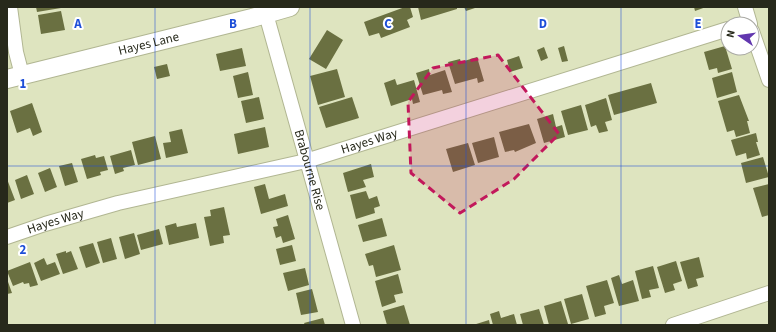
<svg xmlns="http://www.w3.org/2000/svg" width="776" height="332" font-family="'Source Sans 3',sans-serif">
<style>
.building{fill:#6a7041}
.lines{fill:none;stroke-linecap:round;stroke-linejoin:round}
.minor-casing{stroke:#b1b692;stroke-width:16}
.major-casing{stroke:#b1b692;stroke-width:20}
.minor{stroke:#fff;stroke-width:14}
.major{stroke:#fff;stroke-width:18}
.marked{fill:#c2185b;fill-opacity:0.2;stroke:#c2185b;stroke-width:3;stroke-dasharray:8 5;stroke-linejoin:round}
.grid{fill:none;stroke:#1d4ed8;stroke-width:1;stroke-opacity:0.55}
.labels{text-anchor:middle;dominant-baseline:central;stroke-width:4;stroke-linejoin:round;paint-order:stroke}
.street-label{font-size:13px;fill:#27291b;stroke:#fff}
.grid-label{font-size:13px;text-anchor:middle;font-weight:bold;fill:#1d4ed8;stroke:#fff;stroke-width:4;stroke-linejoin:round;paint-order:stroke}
</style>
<rect width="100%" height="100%" fill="#dee4bf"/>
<path class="building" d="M36 7H61V8L37 12Z
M405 7H410L413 17 407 20 410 27 381 38 379 33 369 36 364 22Z
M418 7H457V9L421 20Z
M464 7H478L466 11Z
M694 7H706L695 11Z
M61 11 65 30 41 34 38 15Z
M327 30 343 40 326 69 309 59Z
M564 46 568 61 562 62 558 48Z
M725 46 732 69 718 73 717 68 709 70 704 52Z
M544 47 548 58 541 61 537 50Z
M242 48 246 66 220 71 216 54Z
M519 56 523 68 510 72 507 60Z
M477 57 484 81 478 83 477 78 455 84 448 62 460 59 461 62Z
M167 64 170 76 157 79 154 67Z
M337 69 345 97 318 105 310 76Z
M429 69 430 75 445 70 452 92 443 94 442 90 423 95 416 73Z
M248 72 253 95 238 98 233 76Z
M732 72 737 92 717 98 712 78Z
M395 79 397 85 414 80 420 102 413 104 412 99 391 106 384 83Z
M651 83 657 103 614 115 608 95Z
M739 95 749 121H747L750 133 736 137 734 130 727 132 718 101Z
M259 97 264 119 246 123 241 101Z
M352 97 359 118 326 128 319 107Z
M606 98 612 120 605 122 608 131 599 133 596 125 591 127 585 105Z
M32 103 42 132 33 136 30 128 17 133 10 111Z
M581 105 588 130 568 135 561 111Z
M553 114 556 127 562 125 565 137 544 143 537 119Z
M529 124 536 143 515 152 514 150 505 152 499 132Z
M265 127 269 147 238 154 234 134Z
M182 129 188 153 166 158 163 143 171 142 169 132Z
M756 133 758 142H756L760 155 747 159 746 153 736 156 731 140Z
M155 136 161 159 138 165 132 142Z
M494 137 499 157 478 163 472 143Z
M468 143 475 165 453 172 446 149Z
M131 150 135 165 123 168 124 171 115 174 110 156Z
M95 155 96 158 104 156 108 170 100 172 101 175 87 179 81 159Z
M763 157 769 177 746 183 741 163Z
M72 163 78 182 65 186 59 166Z
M371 164 374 177 363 180 366 187 348 192 343 173Z
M50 168 57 187 45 192 38 173Z
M27 175 34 194 21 199 15 180Z
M7 179 15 200 7 203Z
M265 184 269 199 285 194 288 206 261 214 254 187Z
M769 184V215L762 217 753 188Z
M366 191 369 199 377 196 380 206 374 208 375 213 356 219 350 195Z
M224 207 230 235 223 236 224 243 210 246 204 217 211 216 210 210Z
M288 215 295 239 283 243 281 236 276 238 273 227 278 226 276 219Z
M382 218 387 236 363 242 358 225Z
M176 223 177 227 196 223 199 238 169 245 165 226Z
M159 229 163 244 141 250 137 235Z
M134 233 140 254 125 259 119 237Z
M111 238 117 259 103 263 97 242Z
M93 243 100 263 86 268 79 247Z
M292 245 296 261 280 265 276 249Z
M394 245 401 270 376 277 373 265 369 266 365 254Z
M66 251V253L71 251 78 269 63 274 56 254Z
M699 257 704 277 696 279 698 286 688 289 680 262Z
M44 258 47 265 55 262 60 274 41 281 34 263Z
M676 261 682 281 673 284 675 290 665 293 657 267Z
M30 262 38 285 30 287 29 283 24 284 23 282 13 286 7 271Z
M653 266 659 288 649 290 651 297 642 299 635 271Z
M305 268 309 285 288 291 283 273Z
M398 274 403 293 394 295 396 302 382 307 375 281Z
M619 275 622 284 633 280 639 301 619 306 611 278Z
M7 279 12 293 7 294Z
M607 280 614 303 604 306 606 314 595 317 586 286Z
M312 289 318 312 301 315 296 293Z
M582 294 589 319 571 324 564 299Z
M561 301 568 324 549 325 544 306Z
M404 305 410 325H387L383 311Z
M539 309 544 325H523L520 314Z
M499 311 501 318 514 314 517 325H493L490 314Z
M323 318 325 325H305L304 323Z
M489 320 490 325H473Z"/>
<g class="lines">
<defs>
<g id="minor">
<path d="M10 7 16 52 22 75"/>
<path d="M745 7 750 24"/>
<path id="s1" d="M266 14 353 325"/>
<path d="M752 31 769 80"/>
<path id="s2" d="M7 237 45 224 118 203 306 161 728 29"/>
<path d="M673 325 769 293"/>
</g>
<g id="major">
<path id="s3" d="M7 79 252 18 290 7"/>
</g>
</defs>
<use href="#minor" class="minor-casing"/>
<use href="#major" class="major-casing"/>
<use href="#minor" class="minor"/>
<use href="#major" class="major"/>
</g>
<path class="marked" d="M498 55 559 134 514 179 460 213 411 173 408 102 433 68Z"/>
<path class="grid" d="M155 7V325M310 7V325M466 7V325M621 7V325M7 166H769"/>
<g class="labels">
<g class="street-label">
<text stroke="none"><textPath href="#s3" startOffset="146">Hayes Lane</textPath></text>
<text stroke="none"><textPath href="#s2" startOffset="375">Hayes Way</textPath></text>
<text stroke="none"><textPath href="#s1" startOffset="162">Brabourne Rise</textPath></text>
<text stroke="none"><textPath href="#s2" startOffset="51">Hayes Way</textPath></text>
</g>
</g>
<g class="grid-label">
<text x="78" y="28">A</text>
<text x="233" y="28">B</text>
<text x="388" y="28">C</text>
<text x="543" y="28">D</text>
<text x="698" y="28">E</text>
<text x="23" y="88">1</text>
<text x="23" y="254">2</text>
</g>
<rect width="776" height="332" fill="none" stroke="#27291b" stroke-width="16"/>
<g transform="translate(740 36) rotate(283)"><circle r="19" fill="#ffffff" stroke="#a9a9a4"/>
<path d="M0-3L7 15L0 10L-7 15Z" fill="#6237af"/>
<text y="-6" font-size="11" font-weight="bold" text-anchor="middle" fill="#27291b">N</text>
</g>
</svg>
